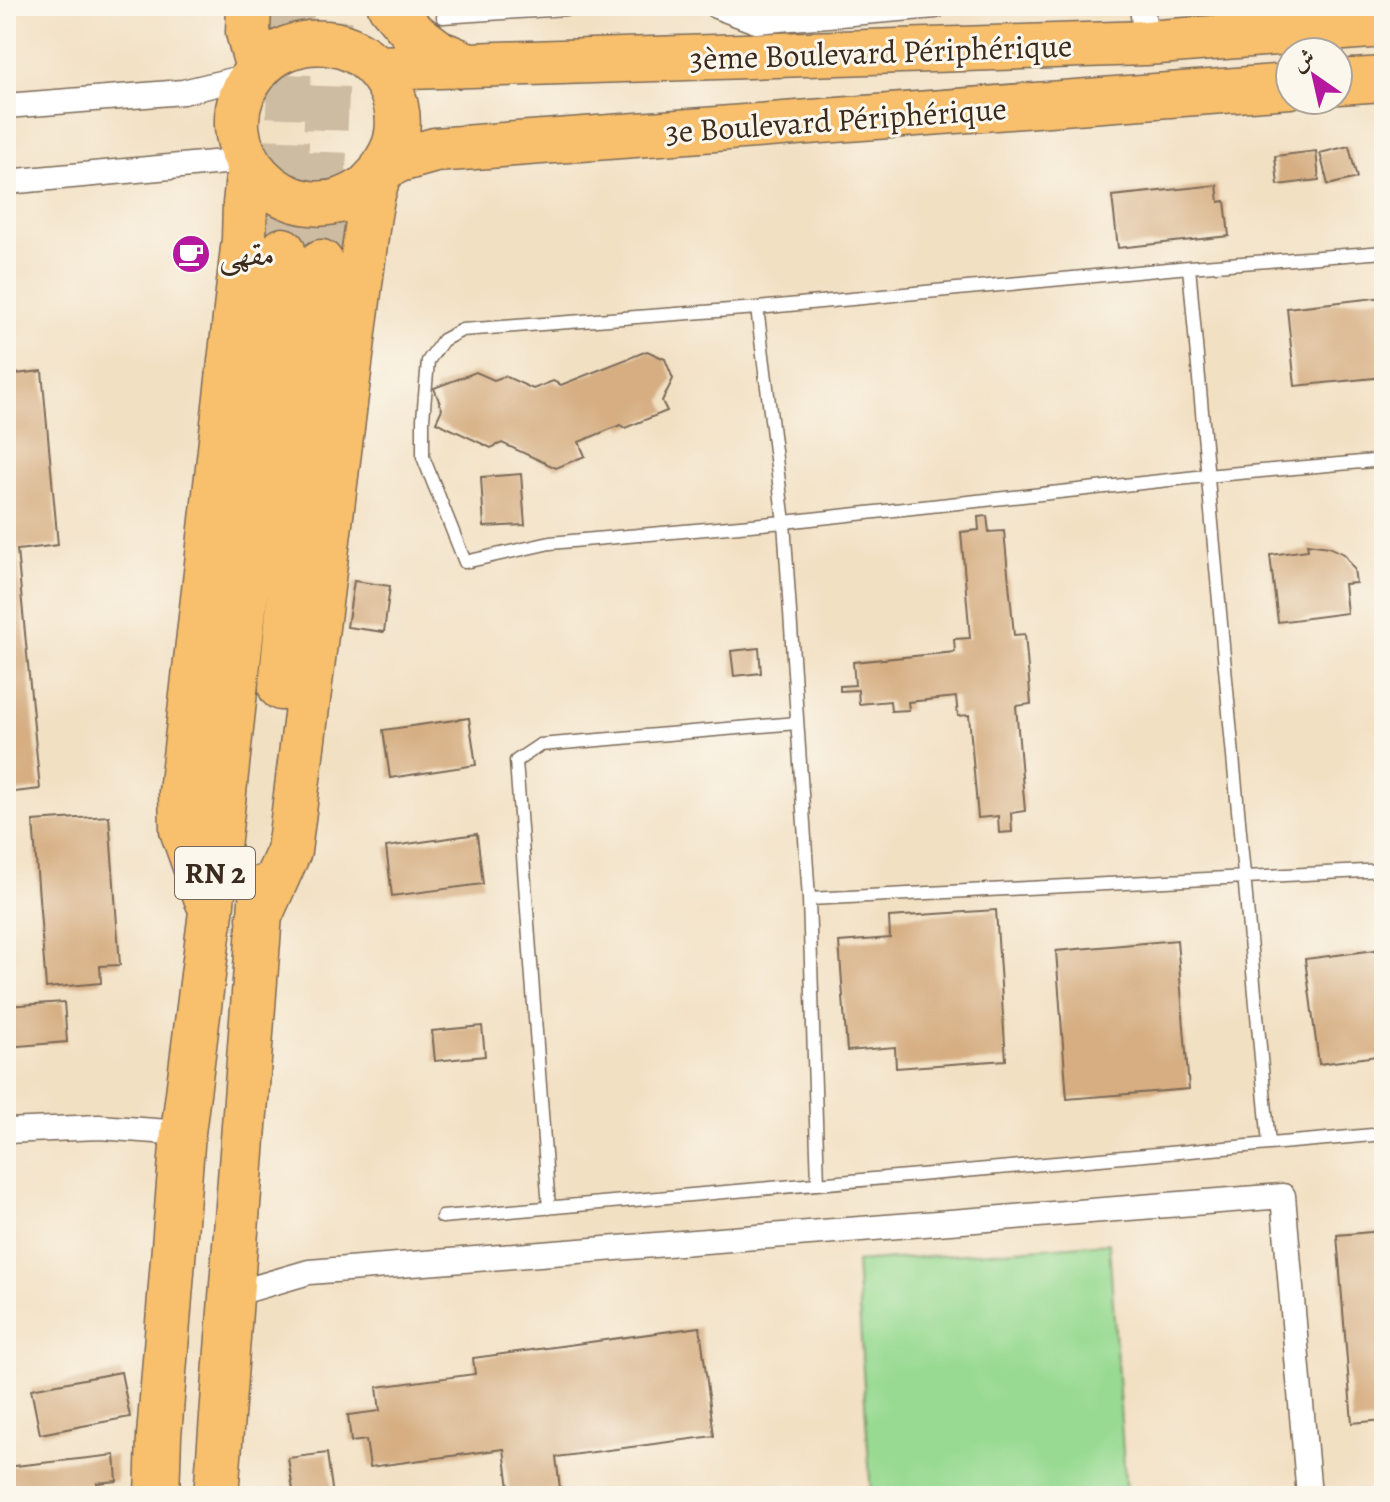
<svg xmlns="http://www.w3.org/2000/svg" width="1390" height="1502" font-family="Alegreya,Amiri,serif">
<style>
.green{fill:#98da92;stroke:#6a8258;stroke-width:2}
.building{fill:#d6ae82}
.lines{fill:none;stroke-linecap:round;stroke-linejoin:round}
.highway-tunnel{stroke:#cdbca2;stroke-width:44;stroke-dasharray:44 22;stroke-linecap:butt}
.lane-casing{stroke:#7b6a58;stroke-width:15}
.street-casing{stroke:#7b6a58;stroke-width:27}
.highway-casing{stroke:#7b6a58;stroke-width:47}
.lane{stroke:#fff;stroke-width:12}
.street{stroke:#fff;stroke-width:24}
.highway{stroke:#f8bf6c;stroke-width:44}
.labels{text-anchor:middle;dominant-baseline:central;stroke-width:6;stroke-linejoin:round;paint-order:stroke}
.shield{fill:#fbf7ec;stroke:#75685c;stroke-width:2}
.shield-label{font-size:30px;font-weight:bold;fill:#3b2a1e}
.street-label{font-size:32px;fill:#3b2a1e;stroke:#fbf7ec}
.poi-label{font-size:32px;fill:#3b2a1e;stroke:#fbf7ec;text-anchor:start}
</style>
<rect width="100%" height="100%" fill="#fbf7ec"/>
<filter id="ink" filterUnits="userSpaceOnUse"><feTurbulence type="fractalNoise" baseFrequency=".0125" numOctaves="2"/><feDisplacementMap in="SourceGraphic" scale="16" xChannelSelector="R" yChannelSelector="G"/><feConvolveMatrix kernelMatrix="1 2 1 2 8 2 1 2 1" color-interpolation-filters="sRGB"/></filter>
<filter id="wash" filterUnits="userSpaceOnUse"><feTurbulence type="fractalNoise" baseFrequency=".006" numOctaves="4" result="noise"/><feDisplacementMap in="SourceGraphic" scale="32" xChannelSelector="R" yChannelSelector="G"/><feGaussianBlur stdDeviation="1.8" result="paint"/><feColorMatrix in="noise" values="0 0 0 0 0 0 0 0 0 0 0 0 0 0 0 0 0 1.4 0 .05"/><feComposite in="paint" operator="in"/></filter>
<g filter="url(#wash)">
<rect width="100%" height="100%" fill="#f2e0c3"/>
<path class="green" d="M1109 1243 1126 1496H871L856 1262Z"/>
<g id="blocks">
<path class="building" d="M1349 146 1357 178 1328 185 1320 153Z
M1316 151 1319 180 1278 185 1275 156Z
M1217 185 1219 202 1225 201 1229 236 1118 248 1112 196Z
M1384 297V377L1295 386 1287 308Z
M647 351 665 359 673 379 662 401 667 411 625 428 620 425 579 442 585 456 556 468 502 443 491 448 436 422 442 409 434 388 476 372 494 380 505 376 533 389 553 381 561 385Z
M42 371 58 545 17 550 40 789 6 793V375Z
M521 474 525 525 484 527 481 477Z
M987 516 989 532 1004 531 1014 635 1025 634 1031 704 1016 706 1025 811 1011 813 1012 832 999 833 998 816 978 818 969 715 958 716 956 697 908 702 909 710 891 711 890 701 859 704 858 690 840 691V686L855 685 853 662 955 652 954 639 970 638 961 532 979 530 978 517Z
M1307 544 1329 547 1344 554 1354 569 1356 583 1344 584 1347 613 1278 622 1270 555 1308 550Z
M354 581 390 586 384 632 347 627Z
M759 648 761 673 734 676 731 651Z
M469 718 476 765 390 778 383 730Z
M109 816 120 965 100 966 101 983 46 988 33 821Z
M477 834 483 884 392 896 386 847Z
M996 910 1006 1060 896 1068 895 1047 847 1051 839 942 890 938 889 917Z
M1177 940 1189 1089 1067 1099 1056 951Z
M1384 949V1055L1319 1064 1305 959Z
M64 1002 67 1042 6 1047V1006Z
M482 1026 485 1056 435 1061 432 1031Z
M1383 1231 1384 1420 1352 1423 1337 1235Z
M700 1327 714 1436 556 1457 561 1496H510L504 1449 370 1467 366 1440 351 1442 348 1415 380 1411 377 1387 475 1374 473 1358Z
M121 1372 130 1417 40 1434 31 1389Z
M327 1453 333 1496H294L288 1458Z
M115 1455 117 1481 97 1483 99 1496H6V1467Z"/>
</g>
</g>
<g filter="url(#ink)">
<use href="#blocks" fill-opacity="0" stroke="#7b6a58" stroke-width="2"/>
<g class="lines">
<path class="highway-tunnel" d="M283 250 292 6
M321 262 330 6"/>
<defs>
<path id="lane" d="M443 17 612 6
M1384 252 1189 267 757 308 462 330 443 340 428 361 423 419V457L465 562 550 543 784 522 1206 476 1384 460
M1189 267C1213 559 1243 852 1269 1144
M757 308 784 522 809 899 818 1184
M809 899 1384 870
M549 1208 516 761 540 745 797 723
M442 1217 1384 1134"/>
<path id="street" d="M716 6 756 21 935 6
M1142 6 1146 43
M6 106 183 92 253 75
M6 182 246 160
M6 1131 99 1127 183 1133
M230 1295 309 1272 1283 1196 1309 1496"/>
<path id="highway" d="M249 6 248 32 258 69
M390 6 412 32 440 53 469 65
M377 68 1146 43 1384 25
M1338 82 1384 79
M385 167 399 160 435 150 1290 86
M281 688 321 262
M207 900 182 830 181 792 244 239 245 204 249 166
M259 918 289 851 365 244C368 222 370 198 378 178 383 164 393 154 396 139 406 94 373 47 326 43 300 40 272 51 256 72 196 144 290 242 365 188 370 184 374 179 378 175
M157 1496 159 1436 183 1133 211 912 283 250
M216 1496 262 888"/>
</defs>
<use href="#lane" class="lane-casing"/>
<use href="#street" class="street-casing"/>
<use href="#highway" class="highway-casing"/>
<use href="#lane" class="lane"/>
<use href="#street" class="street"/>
<use href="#highway" class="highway"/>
</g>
</g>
<defs>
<symbol id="cafe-disc" viewBox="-11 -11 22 22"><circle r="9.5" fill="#b5179e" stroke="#fbf7ec"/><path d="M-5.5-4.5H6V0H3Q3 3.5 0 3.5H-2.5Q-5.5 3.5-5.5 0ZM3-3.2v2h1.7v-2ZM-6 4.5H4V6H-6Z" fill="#fff"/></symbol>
</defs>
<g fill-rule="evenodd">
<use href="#cafe-disc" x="169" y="232" width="44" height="44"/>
</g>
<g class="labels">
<rect class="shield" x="175" y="847" width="80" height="52" rx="6"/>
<g class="shield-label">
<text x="215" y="873">RN 2</text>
</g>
<g class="street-label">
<text transform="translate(881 52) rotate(-2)">3ème Boulevard Périphérique</text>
<text transform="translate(836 120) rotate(-4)">3e Boulevard Périphérique</text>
</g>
<g class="poi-label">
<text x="219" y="254">مقهى</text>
</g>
</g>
<rect width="1390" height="1502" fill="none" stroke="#fbf7ec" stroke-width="32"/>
<g transform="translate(1314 76) rotate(326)"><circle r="38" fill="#fbf7ec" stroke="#aea59a" stroke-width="2"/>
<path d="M0-6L14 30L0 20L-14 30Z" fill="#b5179e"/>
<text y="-12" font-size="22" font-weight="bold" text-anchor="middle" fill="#3b2a1e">ش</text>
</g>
</svg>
